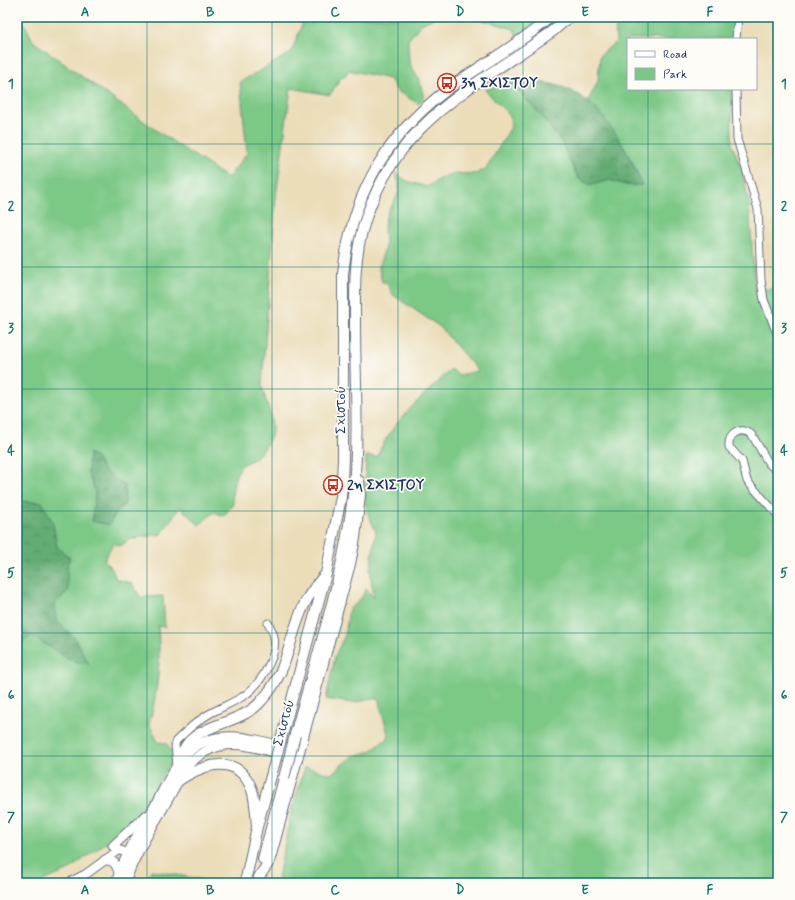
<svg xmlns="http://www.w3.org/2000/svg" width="795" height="900" font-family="Mynerve,sans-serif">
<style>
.green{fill:#7bc886;stroke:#4b7c72}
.forest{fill:url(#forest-crowns);stroke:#406e68}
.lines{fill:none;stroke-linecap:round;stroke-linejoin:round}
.minor-casing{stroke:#646c7e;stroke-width:9}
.tertiary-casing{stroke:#646c7e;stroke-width:10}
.secondary-casing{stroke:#646c7e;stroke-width:11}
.primary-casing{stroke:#646c7e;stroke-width:12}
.minor{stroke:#fff;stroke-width:7}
.tertiary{stroke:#fff;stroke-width:8}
.secondary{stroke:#fff;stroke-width:9}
.primary{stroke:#fff;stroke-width:10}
.primary-bridge-casing{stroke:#646c7e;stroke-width:12;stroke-linecap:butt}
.primary-bridge{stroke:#fff;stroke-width:10}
.grid{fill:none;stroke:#0f766e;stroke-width:1;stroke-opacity:0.55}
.labels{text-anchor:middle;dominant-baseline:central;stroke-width:3.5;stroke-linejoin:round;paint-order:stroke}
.poi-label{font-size:14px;font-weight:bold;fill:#1b2f5e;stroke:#fdfcf7;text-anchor:start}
.street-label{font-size:14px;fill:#1b2f5e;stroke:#fdfcf7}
.neatline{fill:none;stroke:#0f766e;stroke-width:1.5}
.grid-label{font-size:13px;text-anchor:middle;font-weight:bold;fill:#0f766e}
</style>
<defs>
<pattern id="forest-crowns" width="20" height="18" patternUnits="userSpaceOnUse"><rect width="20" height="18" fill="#64ac73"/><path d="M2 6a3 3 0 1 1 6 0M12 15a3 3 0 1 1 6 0" fill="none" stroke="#528c62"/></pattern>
</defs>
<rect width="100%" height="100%" fill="#fdfcf7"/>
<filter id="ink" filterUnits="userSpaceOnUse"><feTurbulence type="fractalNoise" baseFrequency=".025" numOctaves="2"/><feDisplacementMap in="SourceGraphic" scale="8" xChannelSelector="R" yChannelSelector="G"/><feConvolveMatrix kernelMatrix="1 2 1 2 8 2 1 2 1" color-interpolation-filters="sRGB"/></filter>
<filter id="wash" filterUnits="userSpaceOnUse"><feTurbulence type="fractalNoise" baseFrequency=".012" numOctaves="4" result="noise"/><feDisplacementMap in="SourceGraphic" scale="16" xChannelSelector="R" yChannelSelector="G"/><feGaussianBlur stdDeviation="0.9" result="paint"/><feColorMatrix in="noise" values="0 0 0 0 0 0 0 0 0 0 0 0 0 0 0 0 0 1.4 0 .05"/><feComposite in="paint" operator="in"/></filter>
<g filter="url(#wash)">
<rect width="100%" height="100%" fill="#ebddb9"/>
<path class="green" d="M17 17H21L33 41 160 133 228 178 247 153 240 82 291 53 305 17H436L421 24 408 40 409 62 419 80 424 97 419 104 397 91 390 79 348 70 346 76H342L330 95 291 88 276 196 262 383C263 398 273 414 272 429 272 440 263 451 255 458 252 461 245 462 242 465 234 474 231 493 233 504L224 516 214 512 199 525 180 507 161 534 131 539 120 546 114 543 105 557V562L112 569 116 579 132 583 140 597 163 596 165 627 158 626C161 658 158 692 149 724L158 742 166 743 175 755 144 806 136 817 119 833 67 871 39 883H17Z
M472 17H544L517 36 514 29Z
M615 17H734L733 39H628V89H732V144L742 170 749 203 755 289H778V883H277L291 812 305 767 331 774 351 757 371 751 389 737 378 698 352 703 326 699 335 656 345 635 349 609C358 603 362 598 366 588L374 598 370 570 376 532 367 511 365 500 366 456 377 457C391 421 424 396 451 369L459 375 478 371 440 327 393 295 386 282H382C381 277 379 271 379 267 380 260 384 253 385 246 385 238 383 229 385 221 388 202 407 197 395 173L407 181 427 187 439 179 454 173 475 174 486 169 511 127 510 116 485 90 510 82 540 113 561 141 578 178 590 185 610 180 626 185H642C631 152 610 126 588 101L598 81 600 55 616 42Z
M151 870 219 883H146Z"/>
<path class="forest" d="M510 82C527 82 549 81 565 88 603 103 627 149 642 185H626L610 180 590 185 578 178 561 141 539 113Z
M89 453 97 459 104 471 125 486V504L117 511 109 525 92 521 95 491 88 473Z
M17 501 42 502 53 523 57 547 70 558 67 569 68 591 55 604 56 620 74 637 89 664 72 661 32 636 17 644Z"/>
</g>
<g filter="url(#ink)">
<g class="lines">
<defs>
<path id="minor" d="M736 39 738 17
M736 89 737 139 758 209 761 280 764 300 778 336
M778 472 769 464 752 435C741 426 728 433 729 447L742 461 747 481 778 515
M177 766 175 744 176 741C186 731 197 721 209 714 220 708 232 703 242 697 258 688 278 657 274 637 273 632 271 628 268 623"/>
<path id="tertiary" d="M68 883 86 874 119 850 128 853"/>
<path id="secondary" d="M113 846 145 816
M105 860C114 859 117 865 119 873
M116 883C125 854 141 830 156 804 164 789 171 772 182 759 212 721 260 741 298 751
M125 883C134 854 152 828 167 801 174 789 181 773 191 762 199 755 209 748 220 746 244 740 272 753 295 759"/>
<path id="primary" d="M283 732 326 574 341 497 343 460V274C352 190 390 129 459 81 490 60 523 41 551 17
M295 735C317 654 346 571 354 486 359 432 355 377 355 322 355 292 354 261 362 231 372 193 393 156 421 128 459 90 510 62 553 31L569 17
M181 760C184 729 224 726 246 713 252 710 258 705 262 700 290 670 288 636 305 603 310 593 317 584 324 576
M178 781C203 764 238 752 252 790 256 802 256 815 257 827
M263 859 284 778
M259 877 269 862 350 564 355 538 360 495 359 481
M245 883 257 827 271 776"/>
</defs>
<use href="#minor" class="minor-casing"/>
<use href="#tertiary" class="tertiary-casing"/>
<use href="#secondary" class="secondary-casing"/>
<use href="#primary" class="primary-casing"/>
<use href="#minor" class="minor"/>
<use href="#tertiary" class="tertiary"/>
<use href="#secondary" class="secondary"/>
<use href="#primary" class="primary"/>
<defs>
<path id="primary-bridge" d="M271 776 283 732
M284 778 295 735"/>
</defs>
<use href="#primary-bridge" class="primary-bridge-casing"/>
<use href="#primary-bridge" class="primary-bridge"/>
</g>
</g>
<path class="grid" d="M147 17V883M272 17V883M398 17V883M523 17V883M648 17V39M648 89V883M17 144H778M17 267H778M17 389H778M17 511H778M17 633H778M17 756H778"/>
<defs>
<symbol id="bus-ring" viewBox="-11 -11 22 22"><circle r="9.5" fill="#fdfcf7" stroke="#c8321e" stroke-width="1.5"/><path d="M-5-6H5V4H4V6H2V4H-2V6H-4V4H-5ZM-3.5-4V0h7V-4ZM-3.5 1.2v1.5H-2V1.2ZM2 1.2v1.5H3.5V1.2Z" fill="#c8321e"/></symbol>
</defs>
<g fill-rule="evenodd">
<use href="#bus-ring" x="436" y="72" width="22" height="22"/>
<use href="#bus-ring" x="322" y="474" width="22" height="22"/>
</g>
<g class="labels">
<g class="poi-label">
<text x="461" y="83">3η ΣΧΙΣΤΟΥ</text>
<text x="347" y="485">2η ΣΧΙΣΤΟΥ</text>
</g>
<g class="street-label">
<text transform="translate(341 410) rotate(-90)">Σχιστού</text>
<text transform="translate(284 723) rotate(-75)">Σχιστού</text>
</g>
</g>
<rect width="795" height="900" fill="none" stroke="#fdfcf7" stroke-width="44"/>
<rect x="627" y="38" width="130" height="52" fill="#fdfcf7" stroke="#a3aaba"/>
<rect x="635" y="51" width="20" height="6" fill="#ffffff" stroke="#a3aaba"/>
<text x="663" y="58" font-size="12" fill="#1b2f5e">Road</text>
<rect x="635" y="68" width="20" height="12" fill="#7bc886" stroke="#a3aaba"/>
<text x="663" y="78" font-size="12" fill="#1b2f5e">Park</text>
<rect x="22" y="22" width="751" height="856" class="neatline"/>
<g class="grid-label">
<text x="85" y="16">A</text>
<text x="210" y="16">B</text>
<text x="335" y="16">C</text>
<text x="460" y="16">D</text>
<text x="585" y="16">E</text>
<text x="710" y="16">F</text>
<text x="11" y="88">1</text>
<text x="784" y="88">1</text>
<text x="11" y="210">2</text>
<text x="784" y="210">2</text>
<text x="11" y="332">3</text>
<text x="784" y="332">3</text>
<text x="11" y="455">4</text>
<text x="784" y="455">4</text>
<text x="11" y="577">5</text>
<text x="784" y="577">5</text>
<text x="11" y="699">6</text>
<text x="784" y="699">6</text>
<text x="11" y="821">7</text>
<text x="784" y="821">7</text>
<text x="85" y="894">A</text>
<text x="210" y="894">B</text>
<text x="335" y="894">C</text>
<text x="460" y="894">D</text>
<text x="585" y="894">E</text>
<text x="710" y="894">F</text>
</g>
</svg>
